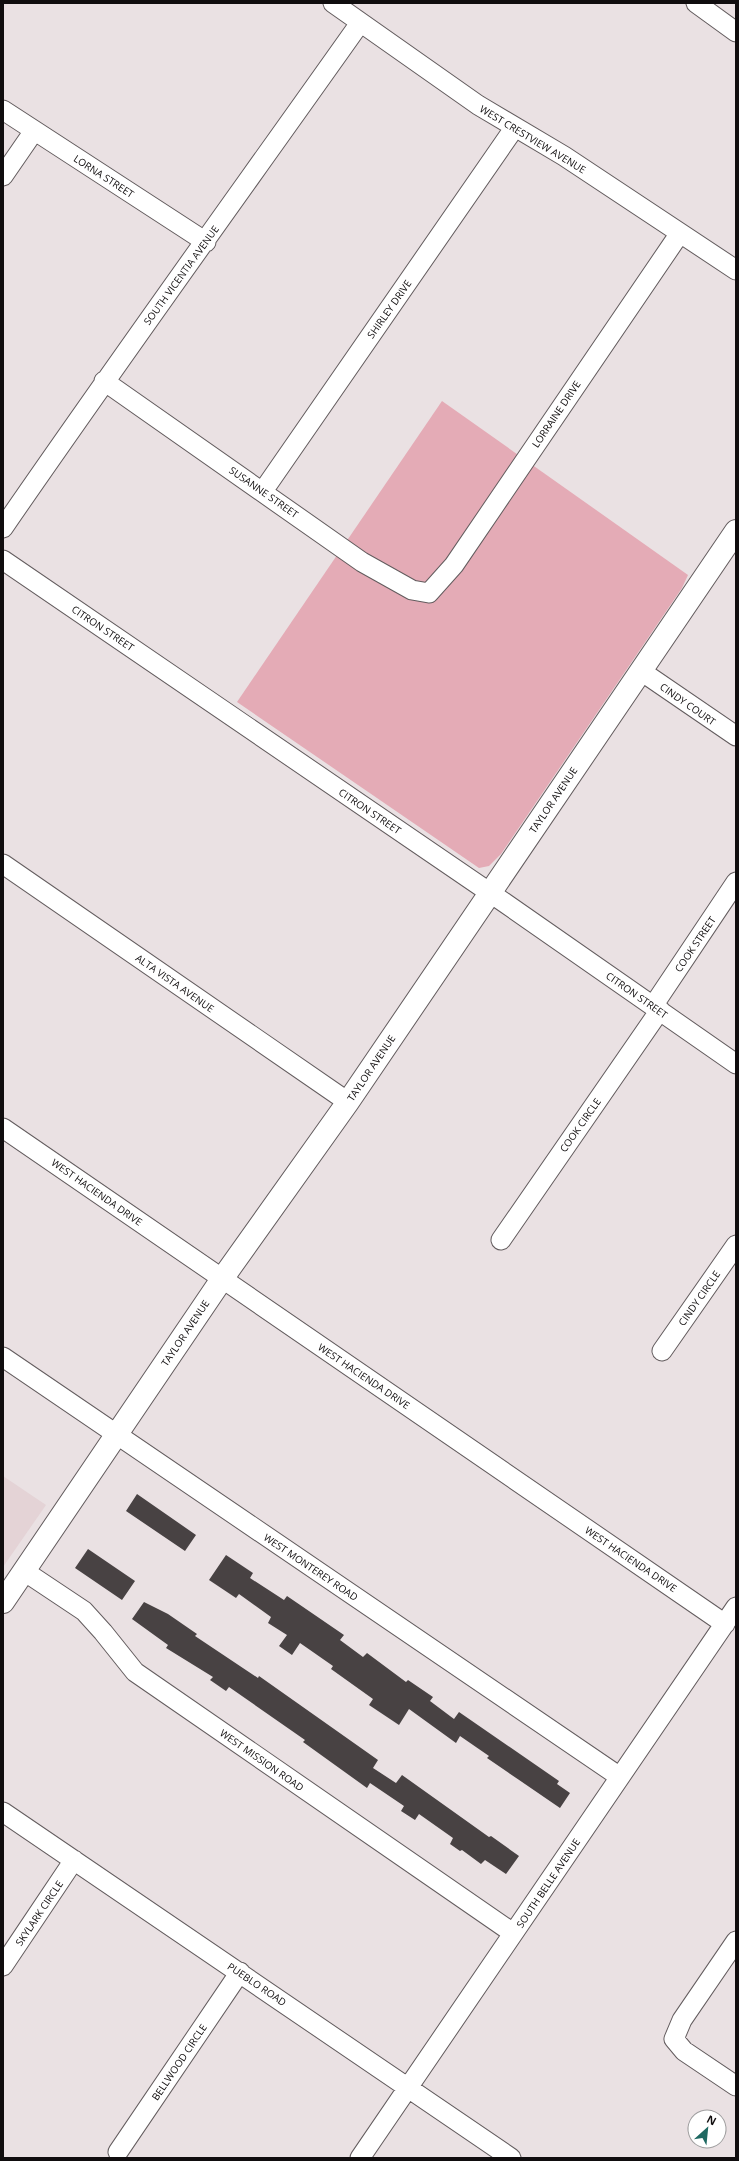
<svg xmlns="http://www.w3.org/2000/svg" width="739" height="2161" font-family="'Open Sans',sans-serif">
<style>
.built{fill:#e4d3d6}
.green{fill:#e4abb6}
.building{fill:#484243}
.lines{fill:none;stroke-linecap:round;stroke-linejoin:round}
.minor-casing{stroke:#635c5e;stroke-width:21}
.tertiary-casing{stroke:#635c5e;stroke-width:24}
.minor{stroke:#fff;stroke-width:19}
.tertiary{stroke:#fff;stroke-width:22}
.labels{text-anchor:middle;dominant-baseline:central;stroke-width:4;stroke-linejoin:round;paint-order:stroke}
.street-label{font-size:10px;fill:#100d0e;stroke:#fff}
</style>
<rect width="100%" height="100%" fill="#eae1e3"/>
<path class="built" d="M3 1476 46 1505 3 1567Z"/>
<path class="green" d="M442 401 688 575 682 588 501 854 489 866 479 868 237 702Z"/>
<path class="building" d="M137 1494 196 1535 185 1551 126 1511Z
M88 1549 135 1581 122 1600 75 1568Z
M226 1555 253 1573 250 1578 284 1600 287 1596 344 1635 340 1640 363 1657 367 1653 406 1682 408 1680 433 1697 430 1701 454 1719 459 1712 559 1781 557 1784 570 1793 560 1808 487 1758 489 1756 460 1736 456 1743 409 1709 399 1725 369 1705 373 1699 331 1669 333 1666 300 1643 292 1655 279 1646 287 1635 268 1623 271 1617 239 1594 236 1598 209 1580Z
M144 1602 168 1614 197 1634 195 1636 258 1678 259 1676 378 1760 373 1768 396 1783 402 1775 489 1837 491 1836 519 1856 506 1874 485 1860 481 1864 462 1850 460 1851 450 1844 453 1838 419 1814 415 1820 401 1811 404 1806 370 1783 367 1788 303 1742 305 1740 229 1687 226 1691 210 1680 213 1677 166 1648 168 1645 132 1619Z"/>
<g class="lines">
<defs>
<path id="minor" d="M333 3 478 105 564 156 736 270
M696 3 736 32
M3 110 206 242
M3 176 34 131
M104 381 362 562 412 590 429 593 454 565 680 233
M263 491 515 127
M3 528C120 358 241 191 360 23
M3 560 505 903 736 1064
M641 671 736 736
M3 864 348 1102
M653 1006 736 882
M3 1128 725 1624
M501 1240 660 1010
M662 1351 736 1245
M3 1357 620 1777
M24 1571 84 1611 103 1632 135 1672 513 1933
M3 1812 511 2158
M736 1941 682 2020 674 2039 684 2051 736 2086
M3 1966 74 1860
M118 2152 240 1972
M360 2158 736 1607"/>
<path id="tertiary" d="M3 1602 222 1279 348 1102 736 531"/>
</defs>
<use href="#minor" class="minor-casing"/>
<use href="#tertiary" class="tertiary-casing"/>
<use href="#minor" class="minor"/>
<use href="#tertiary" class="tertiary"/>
</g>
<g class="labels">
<g class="street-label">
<text transform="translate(533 139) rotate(31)">WEST CRESTVIEW AVENUE</text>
<text transform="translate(104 176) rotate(33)">LORNA STREET</text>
<text transform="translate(181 275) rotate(-54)">SOUTH VICENTIA AVENUE</text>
<text transform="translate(389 309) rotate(-55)">SHIRLEY DRIVE</text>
<text transform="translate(556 414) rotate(-56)">LORRAINE DRIVE</text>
<text transform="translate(264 492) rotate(35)">SUSANNE STREET</text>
<text transform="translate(103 628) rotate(34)">CITRON STREET</text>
<text transform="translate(688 704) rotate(35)">CINDY COURT</text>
<text transform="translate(553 800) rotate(-56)">TAYLOR AVENUE</text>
<text transform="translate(370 811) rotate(34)">CITRON STREET</text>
<text transform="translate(695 944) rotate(-56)">COOK STREET</text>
<text transform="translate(175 983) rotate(35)">ALTA VISTA AVENUE</text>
<text transform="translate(637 995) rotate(35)">CITRON STREET</text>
<text transform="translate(371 1068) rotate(-56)">TAYLOR AVENUE</text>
<text transform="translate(580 1125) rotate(-55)">COOK CIRCLE</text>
<text transform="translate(97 1192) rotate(35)">WEST HACIENDA DRIVE</text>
<text transform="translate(699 1298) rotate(-55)">CINDY CIRCLE</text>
<text transform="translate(185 1333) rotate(-56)">TAYLOR AVENUE</text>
<text transform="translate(364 1376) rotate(34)">WEST HACIENDA DRIVE</text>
<text transform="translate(631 1559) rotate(34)">WEST HACIENDA DRIVE</text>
<text transform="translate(311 1567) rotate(34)">WEST MONTEREY ROAD</text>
<text transform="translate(262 1760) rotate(35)">WEST MISSION ROAD</text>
<text transform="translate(548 1883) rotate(-56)">SOUTH BELLE AVENUE</text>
<text transform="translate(39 1913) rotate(-56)">SKYLARK CIRCLE</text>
<text transform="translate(257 1984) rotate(34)">PUEBLO ROAD</text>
<text transform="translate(179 2062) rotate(-56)">BELLWOOD CIRCLE</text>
</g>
</g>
<rect width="739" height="2161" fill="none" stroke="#100d0e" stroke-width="8"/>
<g transform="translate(707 2129) rotate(27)"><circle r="19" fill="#ffffff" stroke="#9f9e9f"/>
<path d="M0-3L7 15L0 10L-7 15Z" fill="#1f6962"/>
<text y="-6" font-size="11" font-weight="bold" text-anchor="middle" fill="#100d0e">N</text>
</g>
</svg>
